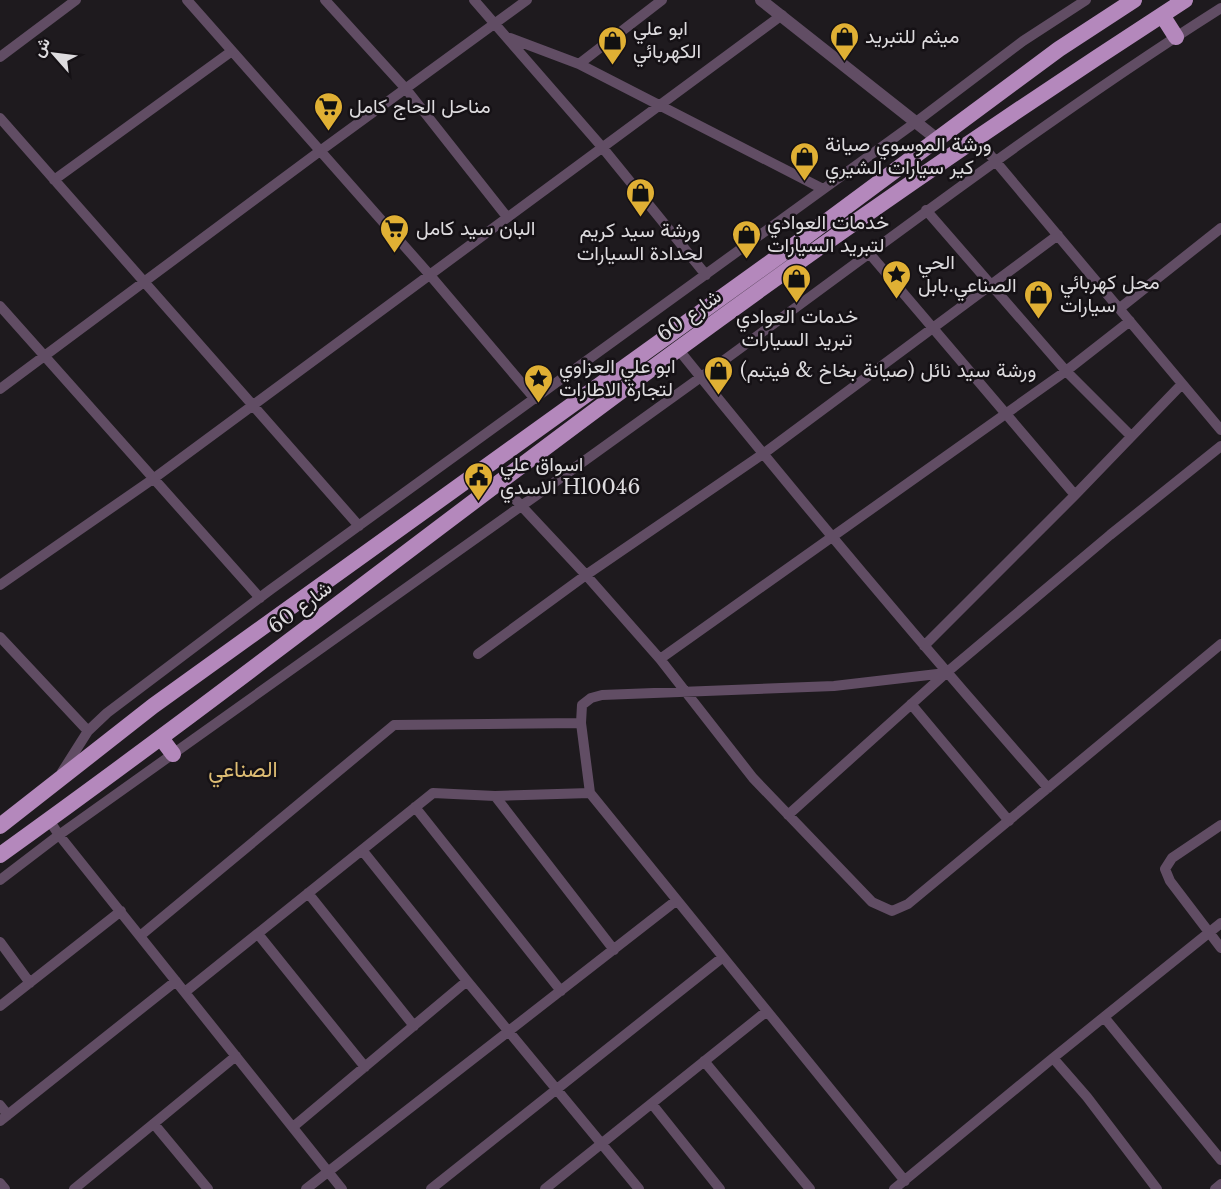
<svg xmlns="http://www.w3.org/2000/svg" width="1221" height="1189" font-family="'Libre Baskerville',Vazirmatn,serif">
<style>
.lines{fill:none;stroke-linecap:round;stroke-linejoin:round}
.minor{stroke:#614d64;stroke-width:10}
.tertiary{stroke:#614d64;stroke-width:12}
.trunk{stroke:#b488bc;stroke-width:16}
.labels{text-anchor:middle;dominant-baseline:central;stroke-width:5;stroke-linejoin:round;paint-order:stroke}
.poi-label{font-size:20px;fill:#dddbde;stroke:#151115;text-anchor:start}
.street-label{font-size:20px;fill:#dddbde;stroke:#151115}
.quarter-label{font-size:22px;fill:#ddbc73;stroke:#151115}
</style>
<rect width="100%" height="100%" fill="#1e1a1e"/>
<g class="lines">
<path class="minor" d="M187 0 429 274 535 399
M325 0 406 89 507 217
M474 0 602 147 706 275
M510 38 579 64 823 189
M0 57 76 0
M579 64 662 0
M0 118 359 526
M976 138 1221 430
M54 180 232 51
M926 210 1066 371 1131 436
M869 253 1075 495
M0 306 260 598
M1120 308 1221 228
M678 349C798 498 921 644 1048 788
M0 389 320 151 527 0
M499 482 586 575 660 659 753 778 872 902 892 911 908 904 1221 644
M0 585 153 479 782 15
M0 637 88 731
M924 646 1075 495 1182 384
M478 654 586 575 763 454 1058 235
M660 659 1066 371 1130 321
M911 704 1009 821
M62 772 88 731 107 713 270 590 916 122 1023 41 1086 0
M495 796 614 950
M415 807 561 991
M788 815 946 673
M49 820 59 835 342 1189
M1221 825 1172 858 1165 869 1170 881 1221 948
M362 850 467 981 639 1189
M0 880 59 835C273 682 488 531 701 377 873 252 1041 122 1221 8
M308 893 414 1026
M258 934 365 1067
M140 936 394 725 581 723
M0 942 30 983
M185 992 433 793 495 796 590 793
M0 1006 121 911
M1104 1017 1221 1160
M1053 1058 1087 1097 1157 1189
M704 1061 810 1189
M652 1104 720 1189
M0 1105 8 1115
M0 1121 176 981
M154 1124 208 1189
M293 1127 467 981
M905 1181 590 793 581 723 582 705 591 698 602 695 834 686 946 673 1110 535 1221 446
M0 1183 5 1189
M74 1189 236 1056
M306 1189 677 900
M431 1189 723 957
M545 1189 767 1011
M894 1189 1053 1058 1221 923
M1215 1189 1221 1184"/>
<path class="tertiary" d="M761 0 937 139"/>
<path class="trunk" d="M1162 15 1176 37
M161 738 173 754
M0 826 153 706 800 241 1059 49 1134 0
M0 855C229 691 450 516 677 350 843 228 1012 112 1185 0"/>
</g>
<defs>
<symbol id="shop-pin" viewBox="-11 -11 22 30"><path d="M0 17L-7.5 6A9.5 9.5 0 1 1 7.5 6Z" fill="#e0b034" stroke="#151115"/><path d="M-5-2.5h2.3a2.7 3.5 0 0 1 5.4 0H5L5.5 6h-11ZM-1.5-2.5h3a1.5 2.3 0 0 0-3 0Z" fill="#111"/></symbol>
<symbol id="supermarket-pin" viewBox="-11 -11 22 30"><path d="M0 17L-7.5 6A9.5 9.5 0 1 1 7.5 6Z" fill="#e0b034" stroke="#151115"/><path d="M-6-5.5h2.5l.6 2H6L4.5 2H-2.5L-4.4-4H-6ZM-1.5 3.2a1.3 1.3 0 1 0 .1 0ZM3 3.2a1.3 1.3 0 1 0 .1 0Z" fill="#111"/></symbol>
<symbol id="sight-pin" viewBox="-11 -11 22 30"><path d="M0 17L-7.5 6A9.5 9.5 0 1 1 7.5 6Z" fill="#e0b034" stroke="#151115"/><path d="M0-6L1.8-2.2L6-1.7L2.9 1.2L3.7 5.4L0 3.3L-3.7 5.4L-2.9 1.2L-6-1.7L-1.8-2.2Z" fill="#111"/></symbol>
<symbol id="civic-pin" viewBox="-11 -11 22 30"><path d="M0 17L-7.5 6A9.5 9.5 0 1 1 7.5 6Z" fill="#e0b034" stroke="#151115"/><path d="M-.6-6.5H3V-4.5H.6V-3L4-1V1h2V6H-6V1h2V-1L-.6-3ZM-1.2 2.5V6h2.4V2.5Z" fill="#111"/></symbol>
</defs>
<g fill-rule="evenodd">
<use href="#shop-pin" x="828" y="20" width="33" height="45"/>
<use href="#shop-pin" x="596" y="24" width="33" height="45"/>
<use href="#supermarket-pin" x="312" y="90" width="33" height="45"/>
<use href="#shop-pin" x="788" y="140" width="33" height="45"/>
<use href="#shop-pin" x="624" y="176" width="33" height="45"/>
<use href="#supermarket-pin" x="378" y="212" width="33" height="45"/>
<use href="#shop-pin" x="730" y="218" width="33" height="45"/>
<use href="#sight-pin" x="880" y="258" width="33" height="45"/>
<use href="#shop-pin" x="780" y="262" width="33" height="45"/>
<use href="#shop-pin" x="1022" y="278" width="33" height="45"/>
<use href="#shop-pin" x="702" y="354" width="33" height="45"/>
<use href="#sight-pin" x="522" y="362" width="33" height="45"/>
<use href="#civic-pin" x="462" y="460" width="33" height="45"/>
</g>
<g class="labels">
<g class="poi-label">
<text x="633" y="28">ابو علي<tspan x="633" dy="23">الكهربائي</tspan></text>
<text x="865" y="36">ميثم للتبريد</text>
<text x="349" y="106">مناحل الحاج كامل</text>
<text x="825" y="144">ورشة الموسوي صيانة<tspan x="825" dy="23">كير سيارات الشيري</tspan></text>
<text x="767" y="222">خدمات العوادي<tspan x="767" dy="23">لتبريد السيارات</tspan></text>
<text x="416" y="228">البان سيد كامل</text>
<text x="640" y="230" text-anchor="middle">ورشة سيد كريم<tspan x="640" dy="23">لحدادة السيارات</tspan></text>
<text x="918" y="262">الحي<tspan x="918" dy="23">الصناعي.بابل</tspan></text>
<text x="1060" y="282">محل كهربائي<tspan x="1060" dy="23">سيارات</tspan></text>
<text x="797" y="316" text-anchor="middle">خدمات العوادي<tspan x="797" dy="23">تبريد السيارات</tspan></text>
<text x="559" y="366">ابو علي العزاوي<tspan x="559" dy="23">لتجارة الاطارات</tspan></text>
<text x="740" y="370">ورشة سيد نائل (صيانة بخاخ &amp; فيتبم)</text>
<text x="500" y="464">اسواق علي<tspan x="500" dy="23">الاسدي Hl0046</tspan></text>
</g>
<g class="street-label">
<text transform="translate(689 315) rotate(-36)">شارع 60</text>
<text transform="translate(300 607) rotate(-37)">شارع 60</text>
</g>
<g class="quarter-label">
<text x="243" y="769">الصناعي</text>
</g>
</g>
<g transform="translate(54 54) rotate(298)" stroke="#151115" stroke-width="4.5" paint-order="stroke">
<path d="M0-4.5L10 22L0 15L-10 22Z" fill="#dddbde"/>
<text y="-9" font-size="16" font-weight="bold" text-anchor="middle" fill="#dddbde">ش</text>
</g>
</svg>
